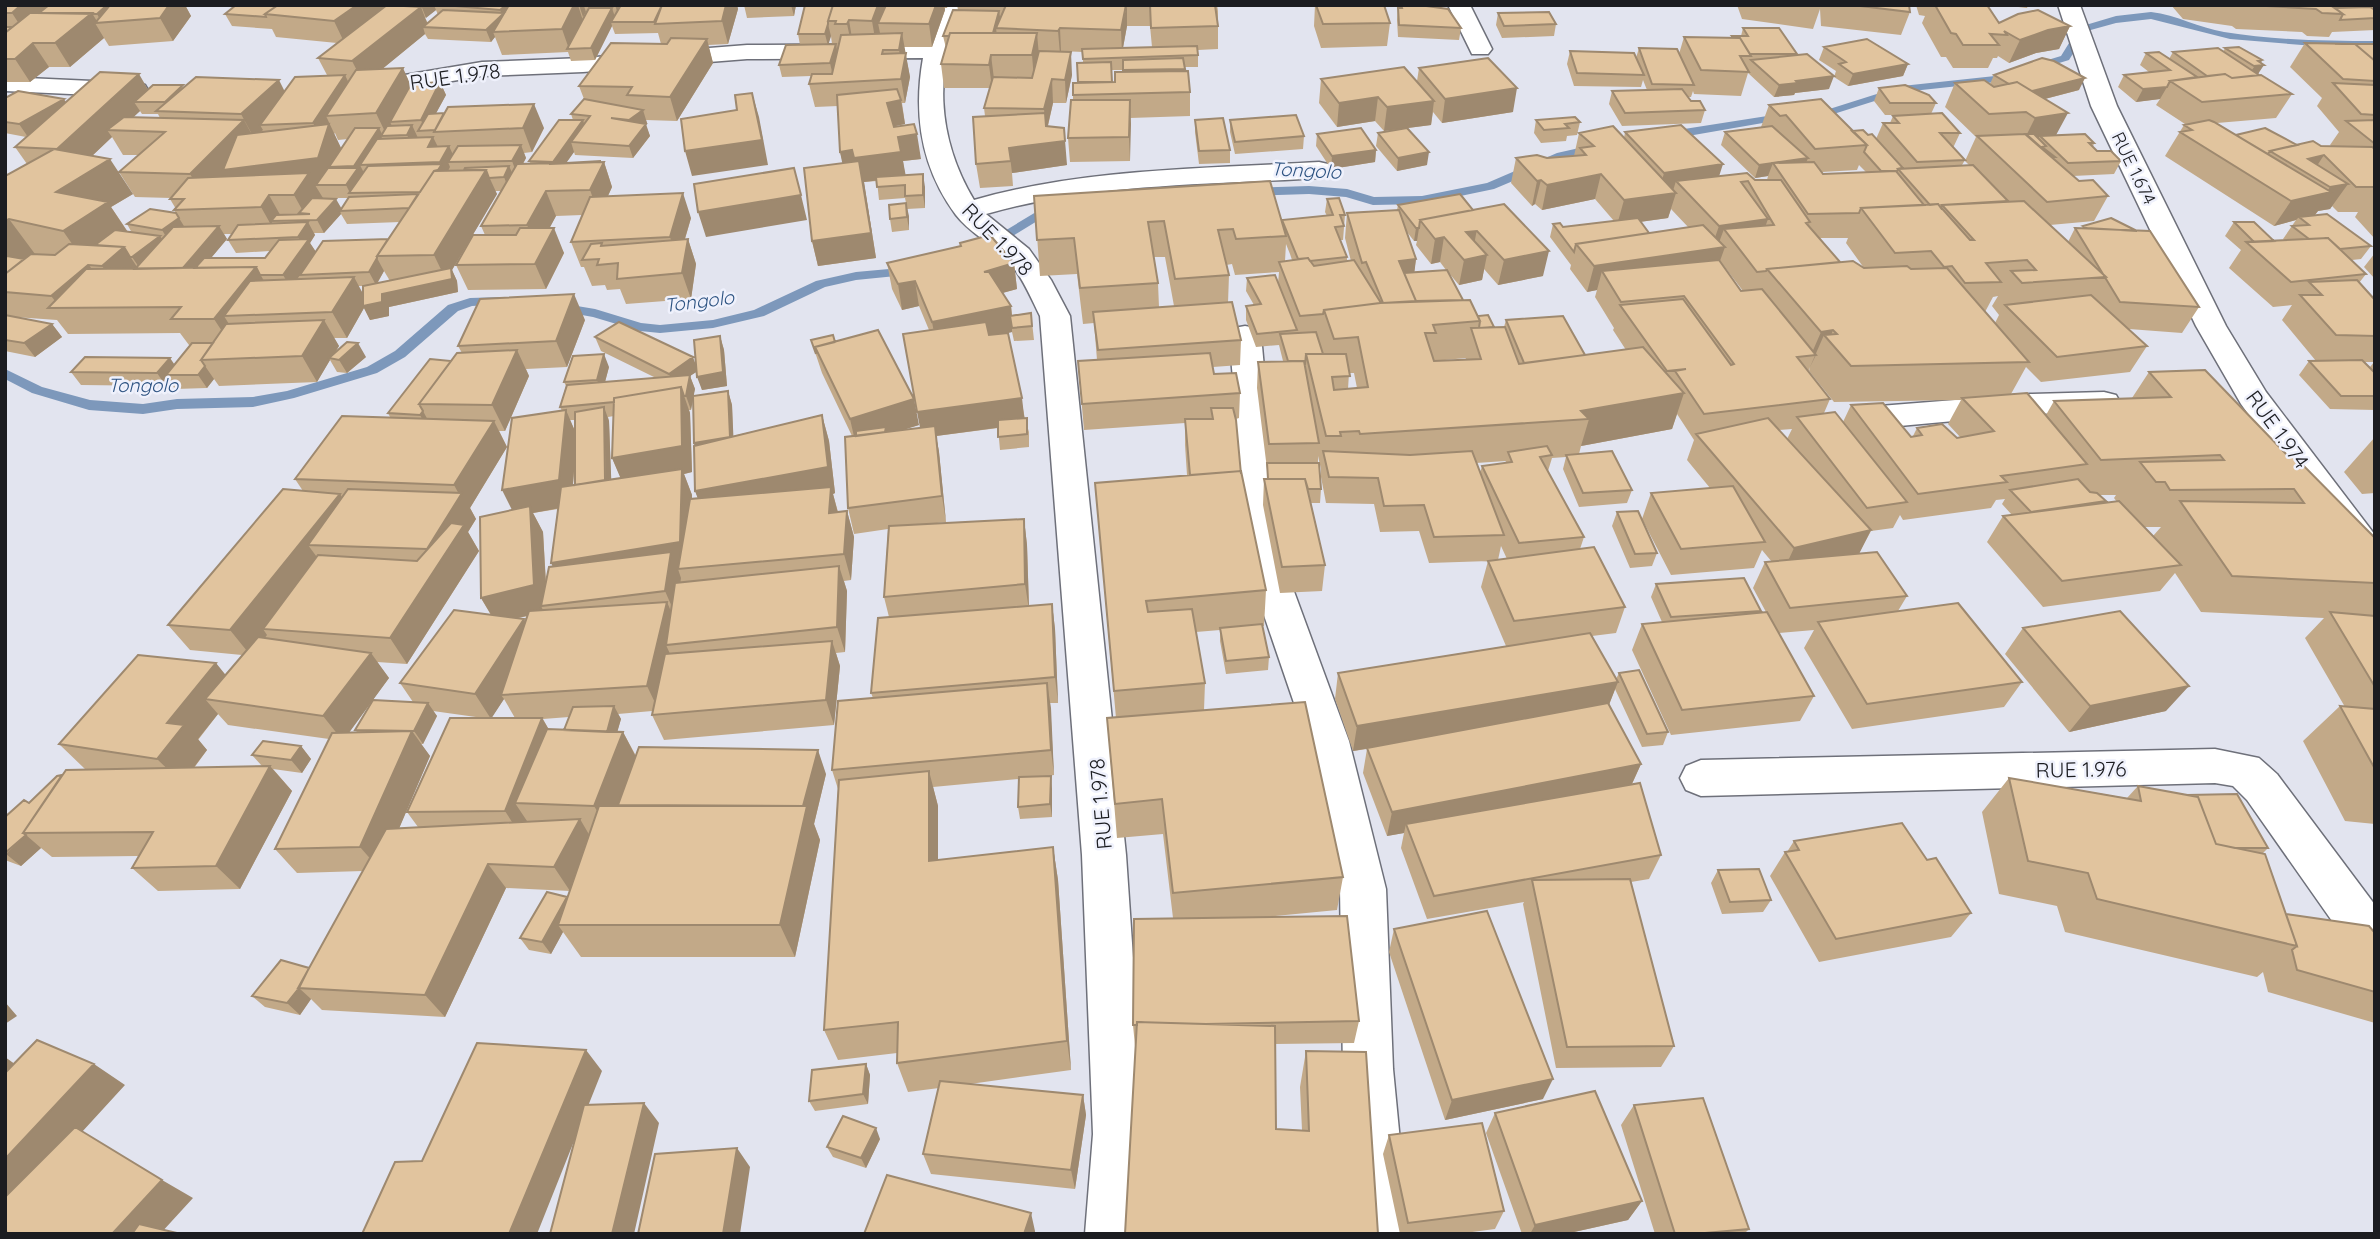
<svg xmlns="http://www.w3.org/2000/svg" width="2380" height="1239" font-family="Quicksand,sans-serif">
<style>
.lines{fill:none;stroke-linecap:round;stroke-linejoin:round}
.stream{fill:#7d98bb;fill-rule:evenodd}
.minor-casing{stroke:#6e707a;stroke-width:3}
.minor{fill:#fff;fill-rule:evenodd}
.wall{fill:#c2a988;fill-rule:evenodd}
.shaded-wall{fill:#9e896f}
.building{fill:#e1c49e;stroke:#9e896f;stroke-width:2}
.labels{text-anchor:middle;dominant-baseline:central;stroke-width:5;stroke-linejoin:round;paint-order:stroke}
.far-street-label{font-size:18px;fill:#1b1c20;stroke:#eff1fc}
.far-water-label{font-size:19px;font-style:italic;fill:#2c5281;stroke:#eff1fc}
.street-label{font-size:21px;fill:#1b1c20;stroke:#eff1fc}
</style>
<rect width="100%" height="100%" fill="#e2e4ef"/>
<g class="lines">
<path class="stream" d="M2151 12C2177 15 2199 28 2224 32 2273 40 2325 41 2375 41V47L2302 45 2230 39 2151 19 2116 23 2087 31 2069 60 1996 82 1903 92 1821 118 1780 120 1665 140 1659 136 1665 132 1780 114 1820 112 1902 86 1995 76 2061 56 2079 27 2116 16Z
M1597 144 1601 145V151L1565 159 1494 189 1422 204 1373 205 1346 197 1309 194 1249 196 1243 192 1249 188 1309 186 1347 189 1374 197 1422 196 1487 183 1557 153Z
M1194 183 1198 184V190L1104 195 1082 199 1076 195 1104 187Z
M1056 200 1062 204 1060 207 995 247 990 248 983 244Z
M911 267 916 268V274L856 280 825 287 764 316 713 328 660 333 640 331 593 317 554 310 552 307 559 303 595 309 641 323 660 325 713 320 754 310 816 281 856 272Z
M503 297 508 298V304L472 306 458 311 405 357 377 373 294 398 253 407 177 409 143 414 89 410 32 393 5 379V369L42 387 90 400 143 404 177 399 253 397 287 391 367 367 395 351 448 305 470 298Z"/>
<defs>
<path id="minor" d="M947 5H969C930 65 938 140 974 200 1086 168 1203 169 1319 162L1328 164 1332 170 1328 176 1319 178C1208 185 1094 183 986 214L1029 249 1051 280 1070 316 1126 855 1145 1134 1139 1234H1085L1093 1134 1082 855 1040 316C1030 296 1021 273 1004 257 989 242 969 232 956 215 921 168 913 115 923 58L747 59 583 72 482 76 357 97 348 95 345 90 348 85 357 83 482 62 583 58 747 45 927 44 935 23Z
M1448 5H1470L1492 49 1488 54H1472Z
M2058 5H2080L2117 106 2226 326 2266 392 2375 535V575L2362 571 2241 404 2196 326 2091 106Z
M5 77 136 83 145 85 148 90 145 95 136 97 5 91Z
M1245 326 1256 328 1261 335 1266 390V448L1292 586 1349 741 1386 889 1393 1069 1409 1234H1355L1343 1069 1340 889 1307 741 1254 586 1232 448 1234 390 1229 335 1234 328Z
M2104 392 2116 395 2120 402 2116 409 2104 412 2030 414 1867 429 1855 426 1850 418 1855 410 1867 407 2030 394Z
M2215 749 2259 758 2277 774 2375 905V964L2358 958 2247 800 2233 786 2215 783 1701 796 1686 790 1680 778 1686 766 1701 760Z"/>
</defs>
<use href="#minor" class="minor-casing"/>
<use href="#minor" class="minor"/>
</g>
<path class="wall" d="M5 5H185L191 16 173 41 109 46 104 38 70 67H49L30 82H5Z
M236 5H737L738 9 728 44 708 45 713 63 677 121 646 120 647 123 645 124 650 136 633 158 575 155 574 152 566 163 604 162 612 187 608 196 691 218 685 239H688L696 264 691 299 626 304 620 289 607 290 605 285 592 286 584 267H581L571 242 582 215 556 216 549 228 564 253 546 289 468 290 456 265 485 235 481 226 501 191H495L497 194 452 270 457 281 458 292 389 307V316L370 320 364 308 347 338H334L339 346 334 354 366 357 347 373 337 372 330 360 317 382 219 386 214 379 207 388 175 389 170 381 166 386 81 385 71 372 174 365 190 345H189L180 333 68 334 57 320 15 317 52 324 62 337 35 357 5 351V176L27 164 15 147 26 137 5 133V98L66 102 148 89 185 87 285 91 327 75 318 58 337 43 276 37 272 29 232 26 225 14ZM436 10 438 15 428 23 425 18ZM612 26 615 34 658 33 661 44 579 86 584 99 571 114 573 120 529 161 531 164H523L526 158 524 153 532 152 544 128 436 113 446 95 440 82 411 84 382 69 425 34 428 39 491 42 495 37 502 55 568 52 571 61 595 60ZM140 111 142 114H158L160 118 133 117ZM335 133 338 140 348 139 340 150 341 148 334 134ZM112 137 123 155H138L119 172 135 197 171 198 170 199 176 209 174 210 176 213 127 224 132 233 128 232 111 207 133 194 92 156ZM322 198H349L342 209ZM341 214 347 224 400 222 388 239 316 252 310 243 315 235 314 233H324ZM224 234H232L228 240 236 253 270 251 265 258H211L227 239ZM384 271 390 281 377 284ZM358 286H368L363 295Z
M744 5H796L794 16 747 18Z
M805 5H948L947 8H945V10L932 47H904L910 77 905 103H902L905 124 894 126 921 159 903 161 905 175 925 187V208L907 209 909 230 892 232 890 219 906 203 905 198 879 200 877 181 864 182 876 258 818 266 812 241 843 163 840 152 838 106 815 107 809 84 811 76 782 77 779 65 800 45 798 34ZM831 36 832 44H828Z
M957 5H1217L1218 11V49L1198 50V67H1185L1190 92V116L1130 118V161L1070 162 1068 138 1073 100V95L1083 63V52L1061 51 1072 75 1066 103H1053L1048 126 1067 165 1012 173 1013 186 980 188 976 164 985 116 984 108 990 88H944L941 64 946 48 943 36 958 10ZM1127 26H1150L1152 47 1123 48ZM1112 70H1123V72L1115 82H1112Z
M1315 5H1384L1390 23 1387 46 1321 48 1314 26Z
M1401 5 1461 28 1459 40 1398 37 1397 20 1398 8H1401Z
M1737 5H1909L1910 12 1901 35 1821 26 1820 9 1813 29 1742 19Z
M1916 5H1987L1999 23 2070 26 2059 49 2036 53 2009 63 1998 56 1997 58H1993L1988 68H1953L1946 57H1941L1922 23 1925 16 1919 15Z
M2001 5H2028L2027 8Z
M2171 5H2353L2351 8 2356 7 2357 5H2375V30L2332 32 2329 37 2307 36 2302 32 2236 29 2232 26 2183 19Z
M1498 13 1556 24 1554 36 1502 38 1496 25Z
M1743 28H1779L1797 55 1829 89 1795 93 1794 95 1774 97 1748 73 1741 96 1694 94 1693 91 1691 97H1688L1691 101 1705 110 1701 123 1622 126 1609 104 1612 91 1647 90 1643 80 1641 87 1574 86 1567 64 1570 51 1636 58 1639 48 1679 54 1684 37 1731 38 1732 36H1741Z
M2305 43 2375 45V239L2355 217 2358 212H2338L2332 206 2330 209 2318 211 2315 215 2371 246 2361 259 2352 260 2366 274 2359 283 2375 300V410L2330 409 2299 375 2309 361H2325H2316L2282 320 2292 305 2273 307 2229 268 2241 250 2225 236 2234 222 2274 241 2284 240 2283 239 2296 220 2274 226 2165 156 2184 125 2185 124 2156 105 2160 99 2136 102 2118 87 2124 75 2149 72 2140 65 2146 53 2169 59 2173 52H2223L2225 48 2262 60 2258 75 2292 94 2276 118 2217 123 2236 135 2297 145 2331 146 2330 145 2339 132 2317 106 2322 98 2290 67ZM2365 362H2374L2370 367Z
M1824 47 1908 64 1903 76 1848 86 1834 77 1836 71 1819 60Z
M1419 68 1513 112 1442 123 1433 112 1431 125 1408 128 1427 165 1397 171 1376 146 1378 133 1404 129 1384 131 1375 121 1337 127 1319 103 1321 79 1417 81Z
M1994 75 2079 90 2045 99 2056 135 2094 143 2093 147 2097 151 2121 161 2114 174 2073 176 2079 181 2108 196 2094 221 2050 225 2068 242 2075 228H2082L2083 226 2199 307 2182 333 2129 329 2147 346 2130 372 2041 382 2026 367 2011 394 2046 415 2054 401 2132 398 2149 372 2289 457 2375 538V824L2345 821 2303 741 2340 706 2345 707 2305 638 2324 618 2201 612 2175 573 2160 591 2043 607 1987 542 2003 516 2012 515 2002 504 2005 499 1996 500 1991 508 1903 520 1900 515 1893 528 1871 531 1859 553 1907 596 1898 611 2022 682 2004 707 1852 729 1804 648 1814 630 1779 633 1814 696 1800 721 1671 735 1632 650 1642 624 1662 622 1651 597 1656 584 1761 611 1760 613 1766 612 1753 588 1765 562H1772L1762 550 1754 568 1671 575 1642 519 1651 493 1710 488 1687 460 1694 440 1677 414 1672 429 1581 446 1579 454 1632 490 1627 503 1579 507 1563 469 1566 457 1552 458 1548 471 1584 537 1580 549 1625 607 1616 633 1592 636 1616 679 1619 673 1668 732 1663 745 1642 747 1615 689 1609 705 1641 764 1632 784 1661 855 1649 879 1631 882 1674 1046 1661 1067 1556 1068 1523 904 1524 902 1427 919 1401 848 1404 833 1387 836 1363 773 1367 749 1353 751 1335 699 1338 673 1506 646 1481 587 1488 561H1489L1429 563 1419 531 1380 532 1374 504 1326 503 1321 477V469L1318 456V463L1321 489 1320 503H1311L1325 565 1322 591 1280 593 1263 505 1264 479H1267V469L1257 388 1258 362 1283 361 1279 345 1256 347 1246 320V306L1254 305 1246 291 1247 278 1278 283 1279 272 1235 275 1232 264 1226 265 1229 275 1228 303 1241 340 1240 365 1213 367 1214 374 1240 393 1239 418 1236 419 1241 474 1266 590 1264 626H1262L1269 657 1268 670 1226 674 1220 641V630L1196 632 1205 683 1204 710 1343 877 1337 910 1266 917 1359 1021 1354 1043 1275 1044 1276 1129 1302 1130 1300 1087 1306 1051 1378 1234 1135 1046 1133 1025 1173 918 1163 834 1117 838 1107 718H1116L1095 483 1187 475 1185 445V423L1084 430 1078 361 1097 360 1094 323 1083 324 1077 274 1040 276 1034 196 1282 222V220L1327 216 1325 212 1327 199 1345 215 1343 240H1340L1347 257V261H1351L1345 238 1347 213 1397 210 1398 205 1473 210 1543 276 1498 285 1484 269 1482 280 1459 285 1448 272 1463 300 1478 316 1494 327H1504L1506 320 1585 355 1626 350 1613 330 1614 328 1595 297 1597 290 1587 292 1570 269 1571 265 1550 237 1553 224 1563 227 1614 221 1595 199 1542 210 1535 204 1532 206 1511 183 1516 158 1574 156 1579 133 1624 138 1625 132 1719 176 1755 180H1767L1768 176 1755 178 1721 145 1725 132 1761 127 1769 105 1868 135 1876 139 1883 123H1890L1893 116 1899 115H1885L1874 101 1879 88 1936 103 1931 114 1960 133 1953 148 1965 160 1962 165H1969L1965 161 1976 137 1945 107 1955 83 1990 84ZM1859 165 1866 172 1823 174 1822 172 1857 170ZM1671 209 1689 228 1649 233 1640 222 1668 218ZM1407 232 1414 241H1417L1416 245 1431 264 1440 262 1446 270 1414 272 1416 259ZM1820 238H1848L1846 243 1864 268 1840 262ZM1286 244 1290 254 1292 260 1285 261ZM1154 257H1165L1174 306 1159 307 1158 283ZM1720 261 1743 291H1741ZM1998 296 1992 306 1999 315 1995 323 1985 312 1993 297ZM1466 358 1465 360 1434 361ZM1810 367 1809 371 1834 402 1961 400 1948 424 1961 438H1957L1917 428 1913 436 1911 437 1851 405 1843 422 1824 413 1830 399 1808 372ZM1349 373H1354L1357 388 1348 389ZM1792 429 1787 439 1779 430ZM1506 461 1505 463 1482 466 1480 473 1476 463ZM2100 495H2116L2114 498 2117 502 2105 503 2106 501ZM2144 527H2161L2153 536ZM1501 546 1507 559 1498 560Z
M1195 120 1230 150V163L1199 164 1195 132Z
M1230 120 1304 136 1303 149 1235 154 1230 132Z
M1536 120 1580 122 1577 135 1567 136 1566 141 1541 143 1534 133Z
M1317 134 1376 150 1375 162 1331 169 1316 146Z
M2375 253V279L2364 267Z
M887 263H1014L1017 289 1002 293 1011 306 1012 315 1031 313 1034 340 1014 341 1012 332 1008 333 1025 419 1029 432V447L1000 450 998 428 936 436 939 452 946 522 928 524 1024 519 1027 545 1029 606 1052 604 1055 629 1058 703H1050L1054 775 1040 777 1052 789V817L1020 819 1018 807 1019 779 933 787 938 806V860L1053 847 1058 880 1071 1070 970 1084 1083 1095 1086 1115 1075 1189 931 1174 923 1154 939 1088 908 1092 897 1063V1053L838 1060 824 1030 838 789 832 770 873 698 871 693 889 617 884 597 888 529 854 534 848 508 852 436 822 373 811 340 835 342 919 425 901 430 920 428 929 330 919 306 902 310 892 289Z
M585 320 567 367 526 369 529 376 505 431H499L507 447 470 508 476 519 468 532 479 551 407 664 377 662 389 678 349 732H357L355 730 413 702 400 683 491 615 481 598 512 510 562 411 560 407 566 386 564 382 609 367 605 382 656 378 601 351 595 337 696 367 720 336 724 350 727 386 702 390 697 371 690 376 695 389 693 396 728 391 732 405 733 436 822 415 829 441 835 493 833 494 838 512 847 511 854 537 851 580 844 581 847 591 845 652 836 653 840 666 834 725 664 740 652 715V711L618 714 621 719 617 732H623L636 756 826 774 814 824 820 840 795 957H581L563 932 551 954 529 950 520 938 568 897 570 891 506 888 445 1017 322 1010 311 999 300 1015 265 1007 252 996 309 968 363 871 297 873 275 849 329 739 228 725 218 714 198 740 207 750 194 768 262 766 252 755 301 746 311 759 302 773 273 769 292 791 240 889 158 891 132 868 138 856 52 857 41 848 21 866 5 860V817L29 803 62 775 85 769 59 744 226 675 242 655 190 650 168 625 303 491 295 479 390 417 388 413 462 353 458 346ZM693 398 695 491 698 498 692 499V495L684 474 692 472 690 413 689 410H691ZM614 416 612 458 621 478 611 480 609 421 608 417ZM570 420H575V431ZM575 462V485H573ZM558 509 551 563 553 566 546 582 543 532 533 513ZM528 616 526 622 517 618ZM504 699 515 718H491ZM433 711 483 718 407 812 418 827 399 828 430 756 421 744H423L437 716ZM569 717 564 730H549L543 719Z
M2375 437V493L2362 494 2344 472Z
M1617 512 1657 553 1652 566 1630 568 1612 526Z
M2023 628 2166 711 2069 732 2005 654Z
M2009 778 2127 798 2138 786 2268 848 2262 854 2286 914 2375 933V1023L2268 992 2263 972 2257 977 2065 932 2057 906 1999 894 1982 812Z
M1794 841 1927 860 1971 913 1951 937 1819 962 1770 876 1785 852H1787Z
M1718 870 1771 900 1763 912 1722 914 1711 883Z
M1394 929 1543 1099 1445 1120 1389 952Z
M866 1064 870 1075 868 1104 815 1111 809 1101Z
M1634 1105 1749 1229 1744 1234H1655L1621 1125Z
M1495 1113 1642 1201 1628 1220 1565 1234H1522L1486 1133Z
M1389 1135 1504 1211 1495 1229 1457 1234H1400L1383 1154Z
M880 1139 866 1168 833 1157 827 1147Z"/>
<path class="shaded-wall" d="M21 5H62L27 36 12 13Z
M107 5H117L102 23 97 14Z
M154 5H185L191 16 173 41 160 18Z
M357 5H382L386 15 345 44 334 21Z
M421 5H434L436 10 426 18Z
M506 5H512L493 32 495 37 491 42 486 30 502 15 500 10Z
M574 5H578L584 24 569 49 562 29Z
M579 5H591L584 6 586 12 583 17Z
M615 5H621L619 17Z
M726 5H737L738 9 728 44 722 21Z
M791 5H796L794 16Z
M878 5H887L878 23 880 33 876 44 872 21Z
M936 5H944L945 10 932 47 929 24Z
M1127 5V26L1122 53 1121 30Z
M421 7 429 28 423 27 425 34 364 84 352 61Z
M612 8 616 20 611 22 612 26 595 60 591 48Z
M999 11 1001 23 996 28 997 36 992 37Z
M92 13 98 23H95L104 38 70 67 55 43Z
M849 20 853 44 852 47 847 24Z
M828 24 831 36 828 46 825 34Z
M2070 26 2059 49 2036 53 2009 63 2020 40 2048 30Z
M1060 28 1061 51 1060 54 1058 31Z
M902 33 910 77 905 103 901 79 902 72 899 50Z
M1037 33 1039 56 1034 79 1032 55Z
M707 39 713 63 677 121 670 97Z
M33 43 49 67 30 82 15 59Z
M836 44 838 56 833 76 830 63Z
M1071 52 1072 75 1066 103 1065 80Z
M991 55 994 79 992 88 989 65Z
M2262 60 2259 66 2264 65 2256 77 2246 79 2258 61Z
M1908 64 1903 76 1848 86 1853 74Z
M403 68 414 92 390 122 393 128 387 136 376 113Z
M139 74 153 98 134 102 140 111 119 131 107 130 112 137 74 173 57 149Z
M345 75 356 98 326 116 341 148 336 167H329L333 176 315 185 323 198 304 213 294 195 205 199 190 174 244 120 257 144 323 141 313 123Z
M1834 76 1829 89 1795 93 1794 95 1774 97 1779 85 1796 81Z
M2085 78 2079 90 2025 104 2031 91Z
M1052 79 1053 103 1046 133 1044 109Z
M279 80 291 104 260 125 263 130 254 138 241 114Z
M440 82 446 95 427 130 425 131 421 120Z
M2167 87 2160 99 2136 102 2143 89Z
M1517 88 1513 112 1442 123 1445 99Z
M752 93 759 117 768 165 692 176 685 151 762 140Z
M1378 97 1375 121 1337 127 1339 103Z
M64 99 72 112 28 137 19 124Z
M901 100 905 124 891 127 887 103Z
M1130 100 1131 124 1130 161 1129 137Z
M1434 101 1431 125 1384 131 1387 107Z
M534 104 544 128 532 152 523 128Z
M643 110 647 123 634 132 629 120Z
M2068 113 2055 137 2040 136 2038 139 2023 142 2035 118Z
M583 120 587 133 571 142 574 152 559 173H558L553 162Z
M646 124 650 136 633 158 629 146Z
M412 125 418 138 413 147 407 135Z
M379 128 383 136H381L384 142 360 165 364 173 350 193 346 185 356 171 354 166Z
M1064 128 1067 165 1012 173 1009 148Z
M917 134 921 159 903 161 906 177 864 182 876 258 818 266 812 241 845 176 840 152 898 137Z
M433 137 439 149 428 147Z
M521 145 526 158 517 174 512 161Z
M449 146 455 159 448 162 450 167 446 175 424 191 441 165 440 162Z
M1376 150 1375 162 1331 169 1332 156Z
M1429 152 1427 165 1397 171 1398 158Z
M2324 155 2311 175 2308 159Z
M1808 158 1803 171 1773 163 1768 176 1755 178 1759 165Z
M110 159 133 194 111 207 131 237 89 265 106 290 61 308 51 296 87 265 63 231 56 192Z
M604 162 612 187 599 215 590 190Z
M1723 164 1715 189 1676 181 1672 194 1676 193 1668 218 1617 225 1624 200 1658 196 1664 173Z
M509 166 515 179 509 190 504 177Z
M486 170 497 194 452 270 457 281 458 292 389 307V316L370 320 364 308 347 338 332 312 354 277 368 303 382 294 446 280 434 255Z
M923 174 925 187V208L923 195Z
M1601 174 1595 199 1542 210 1547 185Z
M1541 180 1535 204 1532 206 1537 181Z
M2348 184 2330 209 2318 211 2314 216 2299 217 2296 220 2274 226 2291 201 2326 193 2330 187Z
M546 191 556 216 538 250 527 225Z
M683 193 691 218 678 262 670 237Z
M269 195 283 220 271 221 277 230 275 232 261 207Z
M801 195 807 220 706 237 698 212Z
M336 199 343 211H340L341 214 324 233 317 220Z
M906 203 909 216V230L907 217Z
M179 218 187 231 170 243 162 230Z
M1479 218 1472 256 1466 233Z
M9 219 35 254 5 273V221Z
M1768 219 1759 244 1724 229 1717 248 1725 247 1716 272 1602 271 1597 290 1587 292 1594 266 1711 249 1719 226Z
M308 222 315 235 310 243 316 252 291 288 283 275 304 246 298 237Z
M219 226 227 239 195 277 177 275Z
M554 228 564 253 546 289 535 264Z
M1416 228H1419L1417 241H1414Z
M160 236 169 249 141 270 132 257Z
M1444 237 1440 262 1431 264 1435 239Z
M688 239 696 264 691 299 682 273Z
M124 247 141 273 120 291 102 266Z
M1549 251 1543 276 1498 285 1504 260Z
M1487 255 1482 280 1459 285 1464 260Z
M377 258 384 271 376 285 369 272Z
M1416 259 1413 284 1402 285 1399 261Z
M1014 263 1017 289 988 297 984 272Z
M256 267 271 293 224 316 237 337 231 345 214 319Z
M915 281 919 306 902 310 898 284Z
M574 294 585 320 567 367 556 341Z
M1011 306 1013 328H1012V332L937 348 932 322Z
M324 320 339 346 331 359 329 358 330 360 317 382 302 356Z
M52 324 62 337 35 357 24 343Z
M1833 330 1829 341 1824 335 1810 367 1816 355H1811L1821 332Z
M720 336 724 350 727 386 702 390 697 377Z
M358 343 366 357 347 373 339 360Z
M517 350 529 376 505 431 492 405Z
M604 354 609 367 602 393 597 380Z
M693 357 698 371 690 376 695 389 691 410 686 396 690 376 674 387 669 374Z
M170 358 179 371 166 375 170 381 166 386 157 373Z
M205 366 214 379 207 388 198 375Z
M681 387 690 413 692 472 684 474 692 495 690 568 678 569 681 578 676 616 665 591 564 589 551 563 623 484 612 458Z
M728 391 732 405 734 450 698 456 694 443Z
M1684 393 1672 429 1581 446 1589 419 1581 411Z
M1022 398 1025 424 936 436 939 452 946 522 942 496 922 438 917 412Z
M914 399 919 425 856 445 850 419Z
M604 407 609 421 612 499 606 486Z
M566 410 577 436 571 506 533 513 543 532 547 605 541 606 544 612 496 623 481 598 515 516 502 490Z
M423 411 430 424 427 428 420 415Z
M822 415 829 441 835 493 833 494 838 513 705 517 695 491Z
M494 421 507 447 470 508 476 519 468 532 479 551 407 664 390 638 427 549 460 496 454 485Z
M340 494 356 520 308 545 322 564 263 629 267 635 251 656 230 630Z
M847 511 854 537 851 580 844 554Z
M1024 519 1027 545 1029 610 1025 584Z
M1871 530 1858 556 1782 574 1794 548Z
M839 566 847 591 845 652 837 627Z
M667 602 678 628 666 645 671 656 659 711 647 686Z
M1052 604 1055 629 1058 703 1055 677Z
M524 619 539 645 501 695 504 699 491 719 475 694Z
M832 641 840 666 834 725 826 700Z
M371 653 389 678 343 741 323 716Z
M216 663 237 689 205 699 218 714 198 739 207 750 182 783 157 759 167 723Z
M1618 682 1608 707 1353 751 1357 726Z
M1047 683 1051 708 1054 775 1051 750Z
M2189 686 2166 711 2069 732 2090 706Z
M428 703 437 716 423 744 414 731Z
M614 706 621 719 613 747 606 734Z
M542 718 557 743 515 803 527 821 521 836 505 811Z
M412 731 430 756 381 871 360 847Z
M623 732 636 757 609 830 594 806Z
M301 746 311 759 302 773 291 760Z
M818 750 826 774 814 824 820 840 795 957 780 925 802 807Z
M1641 764 1630 788 1406 824 1404 833 1387 836 1392 812Z
M270 766 292 791 240 889 216 866Z
M929 771 938 806V895L929 861Z
M1051 776 1052 789V817L1050 804Z
M580 819 594 843 570 891 554 867Z
M26 835 41 848 21 866 6 854Z
M1053 847 1058 880 1071 1070 1067 1041Z
M488 864 506 888 445 1017 425 995Z
M567 897 558 925 563 932 551 954 542 942Z
M299 988 311 999 300 1015 287 1003Z
M5 1002 17 1016 5 1024Z
M586 1050 602 1071 537 1234H509Z
M5 1057 40 1082 5 1113Z
M94 1064 125 1085 5 1216V1159Z
M866 1064 870 1075 868 1104 863 1094Z
M1553 1079 1543 1099 1445 1120 1452 1100Z
M1083 1095 1086 1115 1075 1189 1071 1170Z
M644 1103 659 1123 634 1234H612Z
M876 1128 880 1139 866 1168 861 1158Z
M737 1148 750 1167 740 1234H723Z
M162 1180 193 1198 160 1234H112Z
M1642 1201 1628 1220 1565 1234H1530L1535 1225Z
M1031 1213 1035 1231V1234H1024Z"/>
<path class="building" d="M5 5H21L12 13H5Z
M49 5H107L97 14 39 13Z
M110 5H169L160 18 95 23Z
M236 5H278L265 14 266 17 225 14Z
M278 5H357L334 21 265 14Z
M387 5 421 7 352 61 318 58Z
M444 5H506L500 10Z
M509 5H574L562 29 493 32Z
M621 5H662L654 22H611Z
M662 5H726L722 21 655 24Z
M805 5H833L828 21V24L825 34H798Z
M833 5H878L872 21 849 20 847 24H835L836 21H828Z
M886 5H936L929 24 878 23Z
M1006 5H1126L1121 30 1060 28 1058 31 996 28Z
M1150 5H1215L1218 26 1151 28Z
M1316 5H1384L1390 23 1323 24Z
M1401 5H1419L1448 9 1461 28 1399 25 1398 8H1402Z
M1852 5H1909L1910 12Z
M1935 5H1987L1999 23 2018 14 2038 10 2070 26 2048 30 2020 40 2004 31 2007 35 1990 34 1999 45H1963L1956 34 1951 33Z
M2249 5H2330L2343 14 2322 13 2316 9Z
M2370 7 2375 10V18L2340 20 2343 14 2335 8Z
M589 8H612L591 48 567 49Z
M443 10 504 13 486 30 423 27Z
M953 10 999 11 993 33H950L949 36H943Z
M1549 12 1556 24 1504 26 1498 13Z
M30 13H92L55 43H33L15 59H5V33Z
M5 27H12L5 33Z
M1743 28H1779L1797 54H1750L1740 38H1734L1732 36H1748Z
M902 33 899 50H883L882 54 906 53 901 79 809 84 812 74H832L841 35Z
M950 33H1037L1032 55H991L989 65 941 64Z
M1684 37 1740 38 1751 56H1740L1749 72 1701 70Z
M671 38 707 39 670 97 627 95 632 87 579 86 611 43 667 44Z
M1867 39 1908 64 1853 74 1839 64 1846 62 1824 47Z
M2305 43 2355 44 2375 61V81L2343 79Z
M836 44 830 63 779 65 786 45Z
M2335 44H2374L2375 61 2355 44Z
M1197 46 1198 55 1083 59 1082 49Z
M2239 47 2262 60 2258 61 2264 65 2254 66 2225 48Z
M1639 48 1677 49 1694 85 1652 84Z
M2218 48 2259 75 2232 78 2225 74 2207 76 2173 52Z
M1039 51 1071 52 1065 80 1052 79 1044 109 984 108 993 77 1032 78Z
M1570 51 1634 53 1644 75 1577 73Z
M2159 52 2197 77 2170 81 2167 87 2143 89 2124 75 2170 70 2146 53Z
M1807 54 1834 76 1796 81 1798 83 1779 85 1751 60Z
M1183 58 1185 69 1123 70V60Z
M1488 58 1517 88 1445 99 1419 68Z
M2042 58 2054 61 2085 78 2032 91 2017 82 2009 84 1994 75Z
M1111 62 1112 82H1078L1077 63Z
M1404 67 1434 101 1387 107 1378 97 1339 103 1321 79Z
M403 68 376 113 326 116 356 70Z
M1188 71 1190 92 1073 95V83L1115 82V72Z
M100 72 139 74 57 149 15 147Z
M2225 74 2232 78 2261 75 2292 94 2202 102 2170 81Z
M345 75 313 123 260 125 295 77Z
M196 77 279 80 241 114 156 111Z
M1984 80 1994 87 2017 82 2068 113 2035 118 2026 112 1989 114 1955 83Z
M440 82 421 120 390 122 411 84Z
M2333 83 2375 85V115L2361 114Z
M153 85H183L165 102H134Z
M1905 85 1929 95 1936 103H1890L1879 88Z
M897 89 901 100 887 103 894 127 914 124 917 134 898 137 901 152 854 158 852 150 840 152 837 95Z
M1682 89 1691 101H1700L1705 110 1625 113 1612 91Z
M18 91 64 99 19 124 5 122V98Z
M752 93 762 140 685 151 681 119 737 110 735 95Z
M584 99 643 110 629 120 611 118 646 124 629 146 571 142 590 116 571 114Z
M1821 99 1867 145 1815 149 1786 115 1780 116 1769 105Z
M1071 100H1130L1129 137 1068 138Z
M534 104 523 128 434 132 448 107Z
M444 113 435 130 418 131 428 114Z
M1045 113 1046 126 1064 128 1065 141 1009 148 1011 161 976 164 973 117Z
M1942 113 1960 133H1940L1965 160 1917 162 1883 123H1899L1893 116Z
M1296 115 1304 136 1235 142 1230 120Z
M124 117 244 120 190 174 119 172 165 132 107 130Z
M1575 117 1580 122 1565 124 1569 128 1544 130 1536 120Z
M1223 118 1230 150 1199 151 1195 120Z
M559 120H583L553 162 529 161Z
M2209 120 2214 122 2331 192 2291 201 2180 132 2192 130 2184 125Z
M2375 120V144L2346 121Z
M329 124 318 158 223 170 237 135Z
M412 125 407 135 381 136 387 126Z
M1681 125 1723 164 1664 173 1625 132Z
M1613 126 1676 193 1624 200 1601 174 1547 185 1541 180 1537 181 1516 158 1537 155 1547 158 1586 155 1580 148 1594 146 1579 133Z
M1772 126 1808 158 1759 165 1725 132Z
M355 128H379L354 166 329 167Z
M1361 128 1376 150 1332 156 1317 134Z
M1407 128 1429 152 1398 158 1378 133Z
M2265 128 2297 145 2270 151 2268 154 2236 135Z
M1863 130 1868 135 1872 134 1903 168 1898 169 1897 171H1881L1864 152 1867 145 1852 131Z
M2025 134 2079 181 2093 180 2108 196 2047 202 1977 136Z
M2026 134H2034L2046 146 2042 147 2055 157H2052Z
M2085 134 2094 143H2089L2097 151H2111L2121 161 2068 163 2040 136Z
M433 137 428 147 449 146 440 162 360 165 377 139Z
M2313 141 2321 146 2372 147 2375 149V187H2356L2324 155 2308 159 2348 184 2330 187 2270 151Z
M521 145 512 161 448 162 458 146Z
M54 149 110 159 56 192 108 202 63 231 9 219 5 221V176Z
M600 161V162L549 164Z
M859 161 871 233 812 241 804 168Z
M604 162 590 190 546 191 527 225 481 226 517 164Z
M1814 162 1823 174 1896 171 1924 205 1861 208 1859 213 1808 214 1773 163Z
M442 164 438 170 434 171 420 192 349 193 368 166Z
M1973 165 2008 201 1942 205 1941 208 1938 204 1930 205 1898 169Z
M509 166 504 177 489 178 486 170H464L465 168Z
M328 168H358L346 185H316Z
M794 168 801 195 698 212 694 184Z
M486 170 434 255 377 256 434 171Z
M309 173 294 195H269L261 207 174 210 184 199H170L188 178Z
M1747 173 1755 180H1781L1810 222 1806 223 1840 262 1767 269 1766 271 1757 272 1724 229 1774 225 1748 181 1741 182 1768 219 1719 226 1676 181Z
M923 174V195L905 196V185L877 187 876 177Z
M1270 181 1286 236 1236 239 1233 229 1218 230 1229 275 1175 279 1164 221 1148 222 1158 283 1080 288 1074 238 1037 240 1034 196Z
M683 193 670 237 571 242 590 197Z
M418 194 409 208 340 211 349 197Z
M1460 194 1473 210 1420 220 1419 228H1416L1398 205Z
M312 198 336 199 317 220 271 221 276 215 310 214 299 213Z
M1339 198 1345 215H1340L1344 226 1335 227 1347 257 1310 261 1308 258 1298 259 1282 220 1333 215 1327 199Z
M2024 201 2106 277 2022 283 2011 271 2036 270 2027 260 1986 263 2001 282 1965 283 1952 266 1944 267 1931 251 1895 253 1861 208 1938 204 1970 240H1974L1942 205Z
M906 203 907 217 890 219 889 205Z
M1504 204 1549 251 1504 260 1477 231 1466 232 1487 255 1464 260 1444 237 1435 239 1420 220Z
M150 209 176 213 179 218 162 230 127 224Z
M1399 210 1416 259 1399 261 1416 301 1383 303 1366 262 1362 263 1347 213Z
M2327 214 2371 246 2340 249 2328 238 2309 239 2292 226 2309 225 2299 217Z
M1638 218 1649 233 1576 244 1574 252 1553 224 1560 223 1563 227Z
M2111 218 2137 231 2087 228 2083 226Z
M308 222 298 237 228 240 238 225Z
M2234 222H2254L2274 241 2254 242Z
M1703 225 1725 247 1594 266 1576 244Z
M219 226 183 268 135 269 173 227Z
M520 228H554L535 264 456 265 473 235H516Z
M2075 228 2150 231 2199 307 2120 302Z
M115 230 160 236 132 257H130L124 247 95 245Z
M990 235 1014 263 984 272H989L1011 306 932 322 915 281 898 284 887 263 961 246 960 243Z
M2328 238 2366 274 2291 282 2246 242Z
M309 239 283 275H260L256 267 195 268 204 258H265L279 240Z
M388 239 377 256V258L369 272 300 275 323 241Z
M688 239 682 273 617 279 618 263 597 265 599 259 582 260 591 244 602 243 601 246Z
M69 244 124 247 102 266 88 265 51 296 5 292V274L31 254 55 255Z
M7 256 24 259 5 274V257Z
M1308 258 1314 266 1354 260 1381 303 1324 310 1323 314 1300 316 1279 262Z
M1719 260 1741 291 1762 289 1816 355 1797 357 1830 399 1704 414 1675 371 1686 369 1667 371 1620 305 1683 299 1731 365 1734 364 1684 296 1621 302 1602 271Z
M1853 261 1864 268 1907 266 1911 269 1947 268 2029 362 1851 366 1824 335 1837 334 1833 330 1821 332 1767 269Z
M256 267 214 319H171L181 307 48 308 86 269Z
M451 268 452 279 382 294V302L363 306V286Z
M1447 270 1463 300 1416 301 1404 273Z
M1275 275 1297 330 1257 334 1246 306 1261 304 1247 278Z
M354 277 332 312 224 316 250 281Z
M2357 280 2375 300V336L2336 335 2300 295H2322L2309 282Z
M574 294 556 341 458 346 480 299Z
M2091 295 2147 346 2057 357 2005 305Z
M1470 300 1480 321 1433 325 1436 333H1425L1434 361 1481 359 1471 328 1505 327 1519 364 1643 347 1684 393 1581 411 1589 419 1360 434 1359 431 1340 432 1341 436H1326L1306 354H1346L1350 376 1332 377 1334 390 1368 387 1358 337 1334 339 1324 310 1380 303Z
M1232 302 1241 340 1098 350 1093 312Z
M1031 313 1032 326 1012 328 1010 316Z
M5 315 52 324 24 343 5 340Z
M1488 315 1494 327 1479 328 1480 321 1478 316Z
M1563 316 1585 355 1524 363 1506 320Z
M324 320 302 356 201 360 226 324Z
M619 322 693 357 669 374 595 337Z
M986 322 989 335 1008 333 1022 398 917 412 903 334Z
M878 330 914 399 850 419 815 347Z
M1316 332 1323 354H1306L1305 365 1304 361H1288L1280 334Z
M833 335 835 342 815 347 816 354 811 340Z
M720 336 723 372 697 377 694 340Z
M347 342 358 343 339 360 329 358Z
M192 343H213L201 360 205 366 198 375H166Z
M517 350 492 405 419 404 457 353Z
M1210 353 1214 374 1236 373 1240 393 1082 404 1078 361Z
M604 354 597 380 564 382 573 356Z
M85 357 170 358 157 373 71 372Z
M430 359 451 361 419 404 423 411 420 415 388 413Z
M2362 360 2375 373V396H2341L2309 361Z
M1304 361 1319 443 1269 444 1258 362Z
M2205 370 2289 457H2295L2375 538V583L2232 576 2180 501 2304 503 2294 489 2170 490 2165 482H2156L2140 462 2224 460 2220 455 2101 460 2054 401 2171 397 2149 372Z
M690 375 686 396H684L681 387 614 398V402L560 407 567 385Z
M681 387 682 446 612 458 614 398Z
M728 391 730 437 694 443 693 396Z
M2027 393 2087 464 2001 476 2007 482 1918 494 1851 405 1883 403 1911 437 1922 435 1917 428 1942 424 1957 438 1994 431 1962 398Z
M604 407 605 480 575 485V412Z
M1211 408H1233L1236 420 1241 474V471L1190 475 1185 419H1213Z
M566 410 559 480 502 490 512 418Z
M1835 412 1907 502 1867 508 1797 417Z
M822 415 828 467 695 491 694 446Z
M342 416 494 421 454 485 295 479Z
M1027 418V434L998 437V420Z
M1768 418 1871 530 1794 548 1696 434Z
M935 426 942 496 848 508 845 437Z
M886 427 885 432 856 436V431Z
M1547 446 1552 455 1540 457 1584 537 1519 543 1482 466 1512 462 1508 452Z
M1323 451 1410 455 1472 451 1504 535 1434 537 1424 505 1384 506 1378 478 1329 477Z
M1612 451 1632 490 1583 493 1566 455Z
M1267 463H1319L1321 489H1308L1305 479H1268Z
M682 469 680 542 551 563 561 487Z
M1241 471 1266 590 1146 601 1148 612 1192 609 1205 683 1114 691 1095 483Z
M1264 479H1305L1325 565 1282 567Z
M2078 479 2090 492 2097 493 2106 501 2031 512 2010 490Z
M1733 486 1765 542 1681 549 1651 493Z
M831 487 829 513 847 511 844 554 678 569 690 499Z
M283 489 340 494 230 630 168 625Z
M348 489 462 493 427 549 308 545Z
M2119 501 2181 565 2062 581 2003 516Z
M530 506 534 585 481 598 480 517Z
M1638 511 1657 553 1635 554 1617 512Z
M1024 519 1025 584 884 597 889 526Z
M451 523 464 525 390 638 263 629 318 555 417 561Z
M1594 547 1625 607 1514 621 1488 561Z
M671 552 665 591 541 606 549 567Z
M1877 552 1907 596 1790 608 1765 562Z
M839 566 837 627 666 645 675 583Z
M1744 578 1761 611 1671 617 1656 584Z
M667 602 647 686 501 695 529 611Z
M1958 603 2022 682 1867 704 1818 622Z
M1052 604 1055 677 871 693 878 618Z
M454 610 524 619 475 694 400 683Z
M2120 611 2189 686 2090 706 2023 628Z
M1767 612 1814 696 1682 710 1642 624Z
M2330 612 2375 616V687Z
M1262 624 1269 657 1226 661 1220 628Z
M1590 633 1618 682 1357 726 1338 673Z
M258 637 371 653 323 716 205 699Z
M832 641 826 700 652 715 665 654Z
M138 655 216 663 167 723 184 725 157 759 59 744Z
M1639 670 1668 732 1647 734 1619 673Z
M1047 683 1051 750 832 770 838 701Z
M373 700 428 703 414 731 355 730Z
M1305 702 1343 877 1173 893 1162 799 1115 804 1107 718Z
M1608 703 1641 764 1392 812 1367 748Z
M614 706 607 732 564 730 573 707Z
M2340 706 2375 709V769Z
M450 718H542L505 811 407 812Z
M547 729 623 732 594 806 515 803Z
M412 731 360 847 275 849 332 733Z
M263 741 301 746 291 760 252 755Z
M639 747 818 750 803 806 618 805Z
M270 766 216 866 132 868 153 832 23 833 66 770Z
M929 771V861L1053 847 1067 1041 897 1063 898 1022 824 1030 839 780Z
M62 775 23 833 26 835 5 853V817L24 800 29 803 57 776Z
M1051 776 1050 804 1018 807 1019 777Z
M2009 778 2141 801 2138 786 2198 797 2216 844 2265 854 2297 946 2097 899 2088 873 2028 861Z
M1640 783 1661 855 1434 896 1406 824Z
M2237 794 2268 848H2235L2216 844 2198 797 2187 795Z
M599 806H807L780 925H558Z
M580 819 554 867 488 864 425 995 298 988 386 829Z
M1902 823 1927 860 1936 858 1971 913 1836 939 1785 852 1799 850 1794 841Z
M1759 869 1771 900 1730 902 1718 870Z
M1630 879 1674 1046 1567 1047 1532 880Z
M547 892 567 897 542 942 520 938Z
M1487 911 1553 1079 1452 1100 1394 929Z
M2286 914 2369 926 2375 933V992L2297 970 2292 950 2297 946Z
M1347 916 1359 1021 1206 1024 1137 1022V1025H1133L1134 919Z
M281 960 309 968 299 988 287 1003 252 996Z
M1137 1022 1275 1026 1276 1129 1309 1131 1306 1051 1366 1052 1378 1234H1125Z
M37 1040 94 1064 5 1159V1073Z
M477 1043 586 1050 509 1234H362L395 1162 422 1161Z
M866 1064 863 1094 809 1101 812 1070Z
M940 1081 1083 1095 1071 1170 923 1154Z
M1595 1091 1642 1201 1535 1225 1495 1113Z
M1703 1098 1749 1229 1694 1234H1675L1634 1105Z
M644 1103 612 1234H550L584 1105Z
M843 1116 876 1128 861 1158 827 1147Z
M1482 1123 1504 1211 1408 1223 1389 1135Z
M75 1127 162 1180 112 1234H9L5 1231V1197Z
M737 1148 723 1234H638L655 1154Z
M887 1175 1031 1213 1024 1234H864Z
M139 1224 181 1234H132Z"/>
<g class="labels">
<g class="far-street-label">
<text transform="translate(2134 168) rotate(64)">RUE 1.674</text>
</g>
<g class="far-water-label">
<text transform="translate(1306 170) rotate(3)">Tongolo</text>
<text transform="translate(699 301) rotate(-7)">Tongolo</text>
<text x="143" y="385">Tongolo</text>
</g>
<g class="street-label">
<text transform="translate(455 76) rotate(-8)">RUE 1.978</text>
<text transform="translate(998 239) rotate(46)">RUE 1.978</text>
<text transform="translate(2278 429) rotate(54)">RUE 1.974</text>
<text transform="translate(2081 769) rotate(-1)">RUE 1.976</text>
<text transform="translate(1100 804) rotate(-95)">RUE 1.978</text>
</g>
</g>
<rect width="2380" height="1239" fill="none" stroke="#1b1c20" stroke-width="14"/>
</svg>
